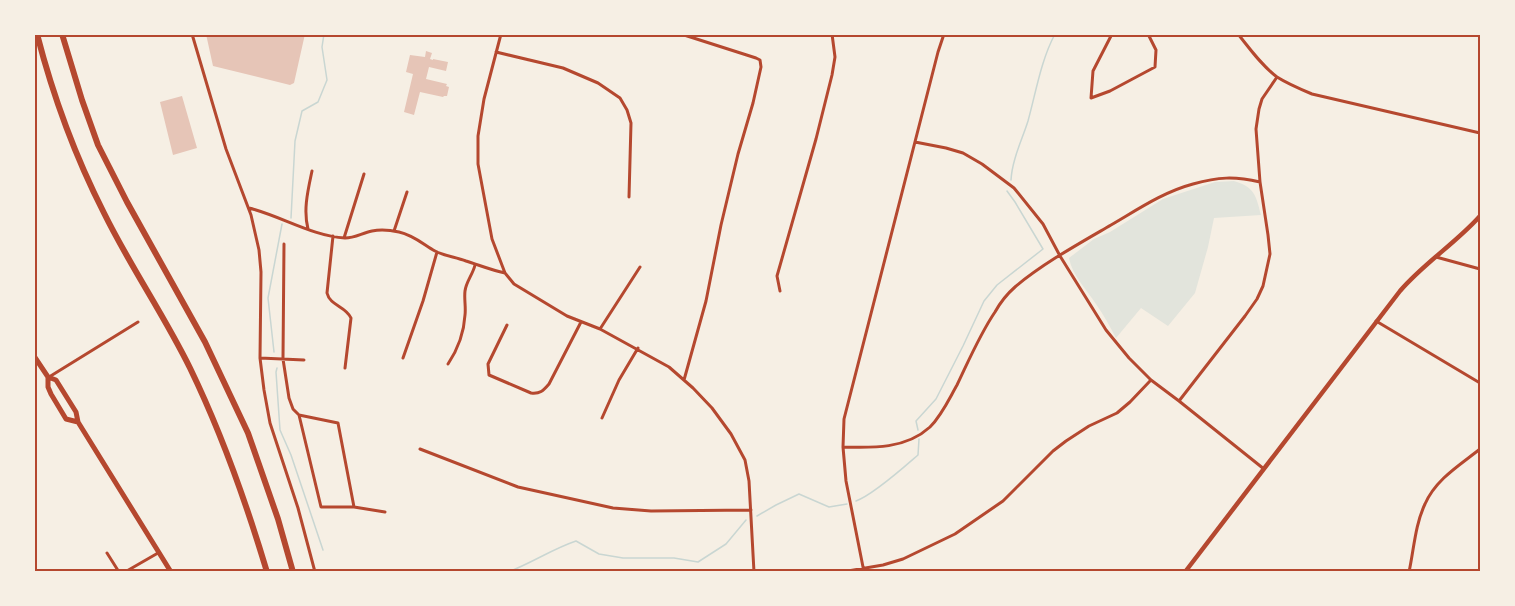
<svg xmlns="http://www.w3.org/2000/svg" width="1515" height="606" font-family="Helvetica,sans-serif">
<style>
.green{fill:#e2e4dc}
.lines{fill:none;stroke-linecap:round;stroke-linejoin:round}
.stream{stroke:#c9d6d2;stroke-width:1.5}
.building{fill:#e6c5b7}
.minor{stroke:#b5482f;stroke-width:3}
.secondary{stroke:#b5482f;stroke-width:4.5}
.primary{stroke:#b5482f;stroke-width:5}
.motorway{stroke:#b5482f;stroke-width:6}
.neatline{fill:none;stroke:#b5482f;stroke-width:2}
</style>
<rect width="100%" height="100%" fill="#f6efe4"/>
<path class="green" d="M1234 181C1255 187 1256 196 1261 215L1214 218 1208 247 1195 293 1168 326 1141 308 1116 338C1110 327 1104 315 1096 304 1087 290 1072 275 1069 258L1094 239 1110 232 1163 199 1215 182Z"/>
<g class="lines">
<path class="stream" d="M1011 180C1012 160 1022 140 1028 121 1036 92 1041 60 1055 34
M291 218 295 141 302 111 318 102 327 80 322 47 324 34
M274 352 268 298 282 224
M277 368 276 372 280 430 291 455 323 550
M918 430 916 421 936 399 963 346 984 301 997 285 1043 249 1015 202 1007 191
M856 501C873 495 903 468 918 455L919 439
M757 516 776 505 799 494 829 507 847 504
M508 572C532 563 552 549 576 541L599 554 623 558H674L698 562 726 544 746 520"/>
</g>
<path class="building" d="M206 34H305L294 83 290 85 213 66Z
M426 51 432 53 430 59 433 60V59L448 62 446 71 429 67 426 79 447 84 446 86 449 87 447 96H444L443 97 420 92 414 115 404 112 413 74 406 72 410 55 425 57Z
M182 96 197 148 173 155 160 102Z"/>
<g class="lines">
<path class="minor" d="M192 34 226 149 251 215 259 250 261 272 260 358 264 390 270 423 298 508 315 572
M501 34 484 99 478 136V164L492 239 505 273 514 284 567 316 600 329 669 367 693 388 712 408 731 434 745 460 749 481 754 572
M681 34 756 58 760 60 761 67 753 103 738 154 721 225 706 301 684 380
M1112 34 1093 71 1091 98 1110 91 1155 67 1156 50 1148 34
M1238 34C1250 49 1262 66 1277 77 1288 84 1300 89 1312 94L1480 133
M496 52 563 68 598 83 620 98 627 110 631 123 629 197
M915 142 946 148 963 153 982 164 1014 188 1043 224 1060 256 1106 330 1129 358 1151 380 1179 401 1264 469
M249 208C281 216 312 236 345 238 355 238 362 233 372 231 381 229 390 230 399 232 413 235 423 244 435 251 444 256 456 257 466 261 479 265 491 270 505 273
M308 229C303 210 308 190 312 171
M394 231 407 192
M333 236 327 293C330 306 346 306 351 318L345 368
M344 238 364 174
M284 244 283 359 289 398 293 409 299 415 321 507H354L385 512
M1436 257 1480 269
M780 291 777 276 816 139 832 75 835 57 832 34
M1376 321 1480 383
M507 325 488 364 489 375 531 393C540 394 543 391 549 384L581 322
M600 329 640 267
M260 358 304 360
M403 358 423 301 437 252
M448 364C458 349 464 333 465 315 466 307 464 299 465 291 466 282 473 274 475 265
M49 377 138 322
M1179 401 1245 316 1257 299 1263 286 1270 254 1268 235 1260 182 1256 129 1259 109 1262 99 1277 77
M299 415 338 423 354 507
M602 418 619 380 638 348
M843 447C873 448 906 449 930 427 942 415 949 399 957 385 969 360 980 334 995 312 1000 303 1007 294 1015 287 1042 264 1080 243 1111 225 1137 210 1163 192 1193 184 1218 177 1234 176 1260 182
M420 449 518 487 613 508 651 511 751 510
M107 553 119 572
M125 572 158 553
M842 572 883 565 903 559 955 534 1003 501 1053 451 1066 441 1089 426 1117 413 1130 402 1150 381
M864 572 846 481 843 447 844 419 938 52 944 34
M1409 572C1414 549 1415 525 1425 504 1436 479 1460 465 1480 449"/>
<path class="secondary" d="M1185 572 1400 291C1424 263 1456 243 1480 216"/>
<path class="primary" d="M34 356 48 377V387L51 394 66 419 78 422
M48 377 56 380 76 412 78 422 171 572"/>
<path class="motorway" d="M37 34C53 96 75 156 104 213 130 266 164 315 190 368 222 434 246 502 267 572
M62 34 82 100 98 145 127 202 205 342 248 433 278 519 293 572"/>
</g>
<rect width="1515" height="606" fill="none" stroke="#f6efe4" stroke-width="72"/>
<rect x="36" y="36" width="1443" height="534" class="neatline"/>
</svg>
